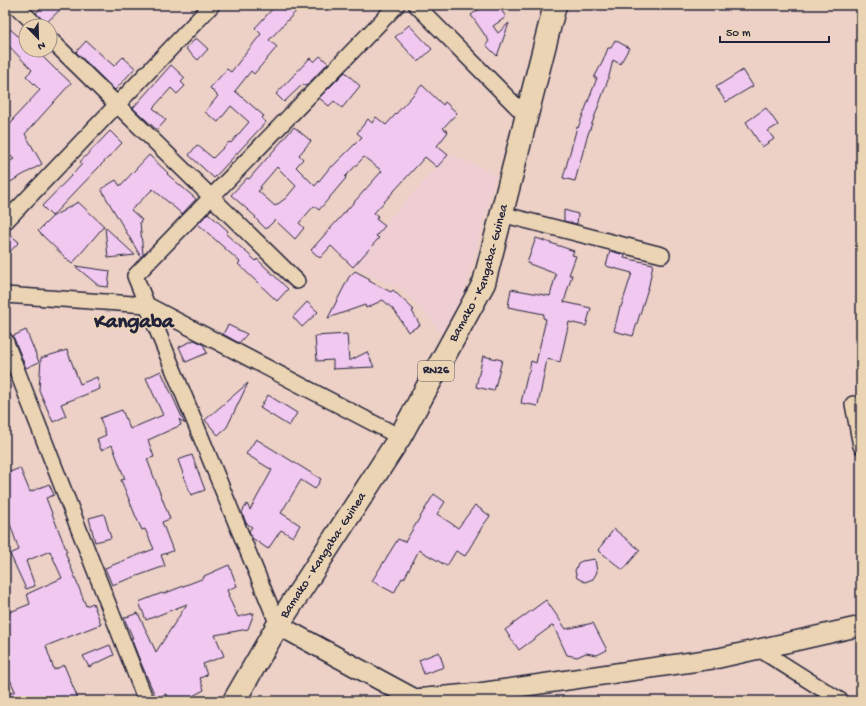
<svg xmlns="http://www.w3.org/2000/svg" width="866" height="706" font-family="'Gochi Hand',sans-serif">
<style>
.built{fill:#eeced3}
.building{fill:#f1c8f0;stroke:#22223b;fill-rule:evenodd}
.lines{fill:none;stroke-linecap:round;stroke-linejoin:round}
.minor-casing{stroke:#22223b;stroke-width:18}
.tertiary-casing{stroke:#22223b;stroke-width:22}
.primary-casing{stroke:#22223b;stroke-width:25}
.minor{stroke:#ebd4b4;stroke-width:15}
.tertiary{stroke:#ebd4b4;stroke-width:19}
.primary{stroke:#ebd4b4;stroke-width:22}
.labels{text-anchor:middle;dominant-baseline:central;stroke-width:3;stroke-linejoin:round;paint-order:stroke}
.shield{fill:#ebd4b4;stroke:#5e575f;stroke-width:1}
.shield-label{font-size:12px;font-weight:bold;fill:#22223b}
.street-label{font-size:13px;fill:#22223b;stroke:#ebd4b4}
.town-label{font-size:21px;font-weight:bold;fill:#22223b;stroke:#ebd4b4}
</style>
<rect width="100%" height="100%" fill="#edd0c6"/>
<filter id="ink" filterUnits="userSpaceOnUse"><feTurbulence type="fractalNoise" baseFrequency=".025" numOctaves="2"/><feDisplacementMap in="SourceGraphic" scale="8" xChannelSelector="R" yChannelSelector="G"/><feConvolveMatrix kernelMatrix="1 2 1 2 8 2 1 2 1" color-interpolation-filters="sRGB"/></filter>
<g filter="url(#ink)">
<path class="built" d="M449 153 496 175 460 308 444 335 404 291 348 265Z"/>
<path class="building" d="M44 5H65L46 23 36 13Z
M276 5H302L269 40 277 47 254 74 251 71 235 91 264 116 261 118 266 122 214 178 189 155 197 145 213 158 229 142 231 143 249 122 231 106 218 122 205 112 218 96 210 88 227 69 231 72 261 34 255 28Z
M485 5H498L506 17 493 26 498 33 509 23 497 56 486 45 489 41 471 15Z
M409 25 432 49 418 62 395 37Z
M10 29 26 43V50H36L57 71V70L71 83 25 134 42 164 5 185V164L14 159 5 151V130L14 120 13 119 40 90 26 76 32 70 5 42V36Z
M196 38 208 49 198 60 186 49Z
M615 40 629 48 620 64 613 60 608 80 587 137 575 181 563 178 577 127 578 128 597 78H594L603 61 608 48H611Z
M86 41 114 66 123 57 135 68 115 90 76 52Z
M320 56 328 63 306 86 303 84 284 102 276 94 310 58 314 62Z
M171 65 185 78 181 82 185 86 177 94 171 88 153 108 166 120 157 130 133 108Z
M743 70 753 86 726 102 716 87Z
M345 72 360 86 342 108 334 101 329 106 319 98Z
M422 85 443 105 445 102 457 113 443 128 448 132 437 146 448 155 437 167 425 157 374 213 378 216 376 219 385 226 376 236 379 238 353 267 331 246 320 258 311 250 382 171 364 157 345 177 346 178 319 210 314 206 299 223 304 228 295 239 275 220 266 229 255 218 256 217 231 195 247 178 249 179 294 127 311 141 299 155 303 159 296 167 315 186 331 166 332 167 362 137 357 133 368 119 372 123 376 117 386 125ZM277 167 296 186 286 198 275 206 258 191 261 189 260 187Z
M766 108 778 125 768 131 774 139 762 147 746 122Z
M110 131 122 143 52 216 42 206 73 174 82 164 80 162Z
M149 155 168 173 167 174 196 199 182 214 153 189 131 210 142 220 140 222 143 255 141 257 101 189 116 180 120 186Z
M78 202 104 226 72 264 38 231 52 217Z
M564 210 578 214 577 224 564 221Z
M208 213 228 231 226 234 256 261 257 259 288 289 277 301 238 264 240 262 198 224Z
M105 227 135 255 108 258Z
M10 235 19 242 5 257V240Z
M536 238 574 251 572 255 576 256 569 275H572L564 302 591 308 586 326 569 322 560 362 547 359 538 406 521 403 528 372H529L531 361 536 363 546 319 543 318 544 314 508 307 511 289 550 296 556 274 527 263Z
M610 251 625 255 624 258 653 264 649 285 633 336 614 331 620 307H621L632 273 606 266Z
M75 266 110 271 108 287 99 286Z
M355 271 370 279 369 281 391 292 393 290 414 310 412 311 420 325 408 332 395 311 383 300 366 308 365 305 328 318 349 277Z
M307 302 318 312 302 327 293 317Z
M228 325 247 334 239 343 223 334Z
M26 330 39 362 26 368 13 336Z
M347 334 349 361 367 352 374 367 332 369H333V360L317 361 315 336Z
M194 340 203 344 207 353 186 362 179 347Z
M67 350 80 384 97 377 100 389 61 404 66 416 53 422 39 390 41 358Z
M483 356 502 360 494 391 476 387Z
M161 371 185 424 179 419 181 425 148 440 154 457 147 459 170 519 162 522 173 551 161 555 165 566 112 585 105 568 154 549 145 529 142 530 136 517 121 480 125 479 112 445 101 450 97 439 106 435 100 418 122 410 130 429 163 415 146 378Z
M248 383 227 427 218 435 205 420Z
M268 395 297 413 289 426 260 408Z
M256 439 321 479 315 489 301 480 281 513 300 525 293 537 281 530 268 549 252 538 249 531 252 527 246 523 242 512 247 504 250 510 272 470 246 454Z
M192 455 205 490 191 495 178 460Z
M20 468 30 492 49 484 54 495 46 498 67 552H65L86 606 93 603 101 624 46 646 54 670 64 665 79 701H5V696L15 691 5 668V614L30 604 27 594 62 578 50 551 26 561 35 586 26 589 10 554 19 550 9 521 5 522V474Z
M434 494 445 502 437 514 458 528 475 505 490 516 482 527 465 556 456 551 447 566 419 550 404 579 402 578 394 593 372 581 398 539 405 542Z
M104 514 111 538 95 542 89 518Z
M614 529 640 550 623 570 598 550Z
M595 559 597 572 593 579 585 582 577 578 575 571 578 563 582 561Z
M229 565 237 586 227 590 229 595 228 596 238 617 254 613 248 629 215 635 224 656 203 664 207 675 200 678 204 690 183 701H169L166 694 156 698 138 656 131 638H133L124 618 138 613 156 652 187 604 146 620 139 602 162 593 163 594 204 578V576Z
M546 600 566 629 593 623 607 650 597 655 586 653 577 657 567 655 553 625 519 650 505 630Z
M110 645 114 655 89 667 83 656Z
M439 652 444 667 424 674 419 660Z"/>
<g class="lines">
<defs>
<path id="minor" d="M15 5 37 26
M416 5 526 116
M50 39 297 281
M501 214 662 255
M5 222 212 5
M5 295 147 305 400 437
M5 340 146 701
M853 404 861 446
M278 625 135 276 397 5
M759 649 841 701"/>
<path id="tertiary" d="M278 625 415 699 479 693 719 658 861 626"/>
<g id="primary">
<path id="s1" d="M234 701 278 625 400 437 484 283 555 5"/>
</g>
</defs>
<use href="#minor" class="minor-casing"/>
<use href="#tertiary" class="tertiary-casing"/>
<use href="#primary" class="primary-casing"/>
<use href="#minor" class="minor"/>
<use href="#tertiary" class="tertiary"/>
<use href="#primary" class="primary"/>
</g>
</g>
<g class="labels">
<rect class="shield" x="418" y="361" width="36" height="20" rx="3"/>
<g class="shield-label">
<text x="436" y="371">RN26</text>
</g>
<g class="street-label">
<text stroke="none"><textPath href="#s1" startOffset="495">Bamako - Kangaba- Guinea</textPath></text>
<text stroke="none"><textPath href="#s1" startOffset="171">Bamako - Kangaba- Guinea</textPath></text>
</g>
<g class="town-label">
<text x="134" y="323">Kangaba</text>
</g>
</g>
<rect width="866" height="706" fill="none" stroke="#ebd4b4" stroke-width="20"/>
<rect x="10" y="10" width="846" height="686" fill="none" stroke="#22223b" stroke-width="1.5" filter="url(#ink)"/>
<g transform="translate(38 38) rotate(157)"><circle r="19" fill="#ebd4b4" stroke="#9b8d84"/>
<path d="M0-3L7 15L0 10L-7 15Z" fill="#22223b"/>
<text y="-6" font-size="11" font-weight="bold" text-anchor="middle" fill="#22223b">N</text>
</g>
<path d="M720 36v6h109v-6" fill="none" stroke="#22223b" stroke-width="2"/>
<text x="726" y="36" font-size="12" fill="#22223b" stroke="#ebd4b4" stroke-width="3" paint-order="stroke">50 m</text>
</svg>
